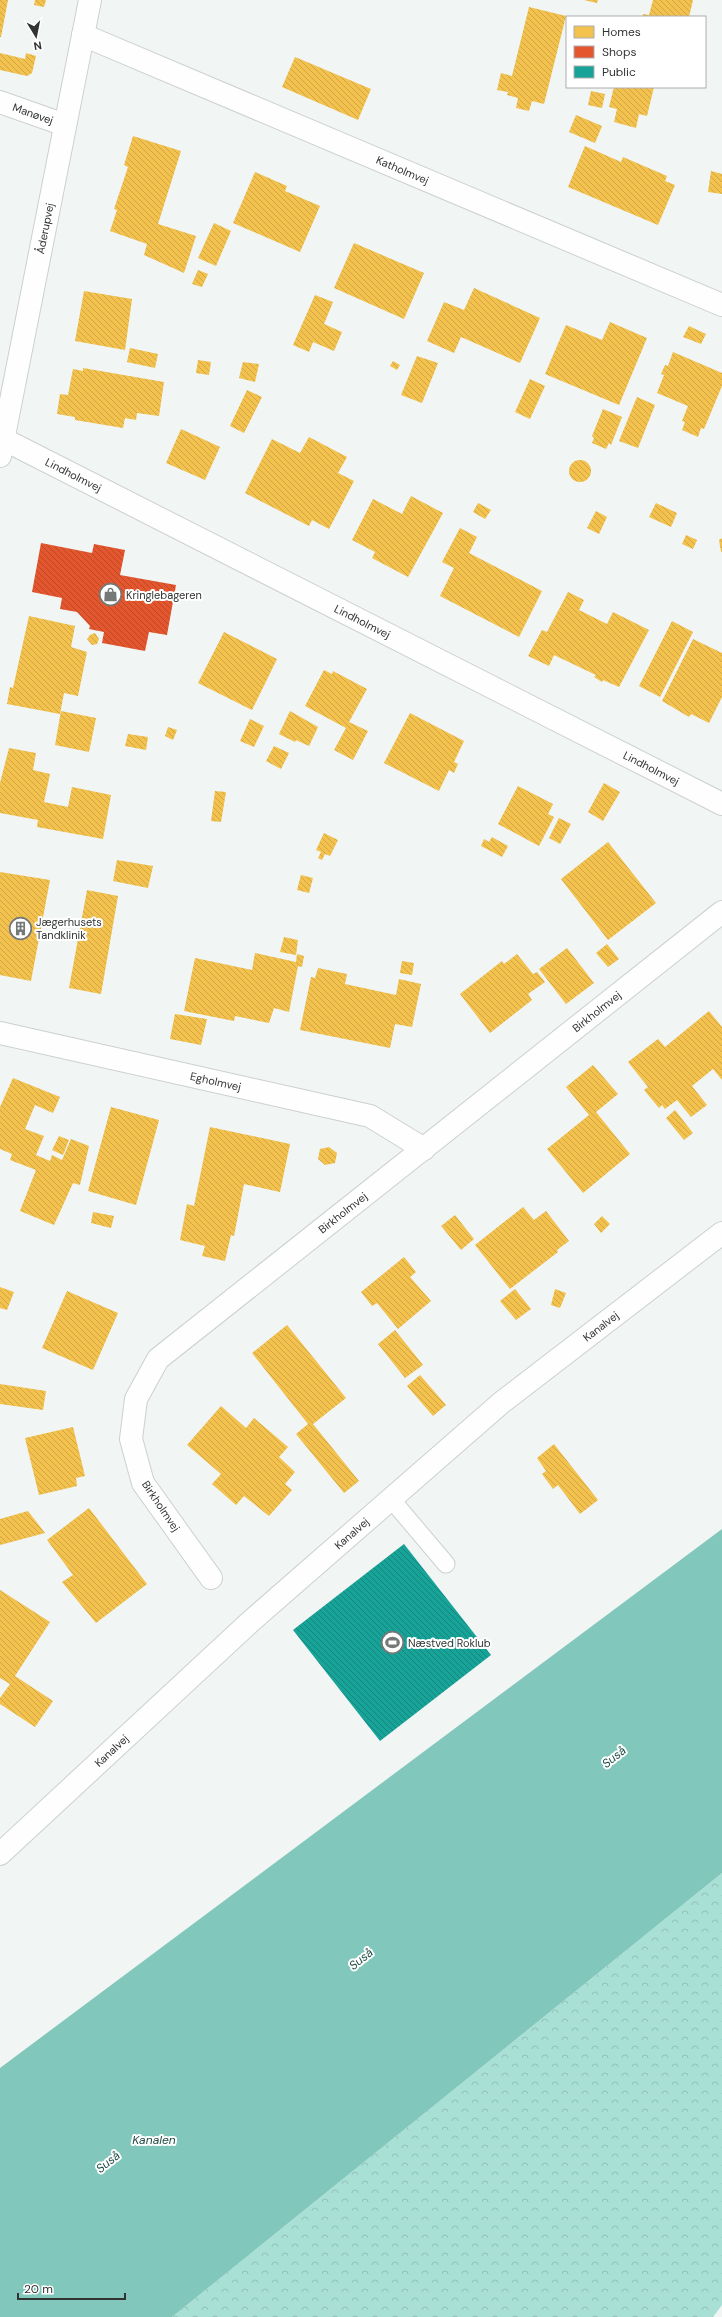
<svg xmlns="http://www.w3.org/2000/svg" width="722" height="2317" font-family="'DM Sans',sans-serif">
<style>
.forest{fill:url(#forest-crowns)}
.water{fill:#82c7bb}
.homes{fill:url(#homes-back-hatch)}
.shops{fill:url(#shops-back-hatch)}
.public{fill:url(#public-back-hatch)}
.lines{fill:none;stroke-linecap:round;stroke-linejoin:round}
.lane-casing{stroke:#ccd0cf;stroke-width:19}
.street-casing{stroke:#ccd0cf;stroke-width:24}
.secondary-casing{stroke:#ccd0cf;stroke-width:24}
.lane{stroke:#fdfefd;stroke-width:17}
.street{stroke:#fdfefd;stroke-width:22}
.secondary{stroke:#fdfefd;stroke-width:22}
.labels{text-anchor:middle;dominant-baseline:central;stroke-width:4;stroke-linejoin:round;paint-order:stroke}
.street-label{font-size:11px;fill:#313433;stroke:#fff}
.poi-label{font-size:11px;fill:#313433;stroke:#fff;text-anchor:start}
.water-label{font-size:12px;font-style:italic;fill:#224d46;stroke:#fff}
</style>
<defs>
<pattern id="forest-crowns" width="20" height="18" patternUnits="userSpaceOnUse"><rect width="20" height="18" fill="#a9e0d6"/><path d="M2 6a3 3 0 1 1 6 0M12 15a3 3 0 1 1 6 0" fill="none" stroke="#92c1b8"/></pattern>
<pattern id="homes-back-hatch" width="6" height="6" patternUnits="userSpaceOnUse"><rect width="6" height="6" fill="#f2c14e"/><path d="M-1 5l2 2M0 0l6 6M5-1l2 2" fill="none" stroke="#d0a645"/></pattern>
<pattern id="shops-back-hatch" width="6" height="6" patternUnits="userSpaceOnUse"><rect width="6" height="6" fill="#e4572e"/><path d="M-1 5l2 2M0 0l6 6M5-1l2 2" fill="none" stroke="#b94928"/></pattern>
<pattern id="public-back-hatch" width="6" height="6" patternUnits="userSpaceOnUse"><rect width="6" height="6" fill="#17a398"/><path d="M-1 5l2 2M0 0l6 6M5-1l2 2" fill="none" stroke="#15867d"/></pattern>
</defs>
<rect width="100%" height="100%" fill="#f1f5f4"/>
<path class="forest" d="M722 1873V2305L713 2317H172Z"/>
<path class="water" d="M722 1529V1873L172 2317H0V2068Z"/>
<path class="homes" d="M0 0H8L1 37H0Z
M35 0H46L44 7 34 5Z
M584 0H598L597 3Z
M653 0H693L689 17H642L643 14 649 15Z
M529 7 566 16 544 104 532 101 529 111 516 108 518 98 507 95 508 92 497 90 501 73 512 76Z
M0 53 25 59 26 53 36 56 32 73 27 76 0 70Z
M295 57 371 89 358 120 282 87Z
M614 87H654L647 116 639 114 636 128 614 122 617 109 609 107Z
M591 91 605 94 602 108 588 105Z
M576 115 602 126 595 143 569 132Z
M133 136 181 151 158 224 196 236 184 273 144 255 147 244 110 231 117 210 114 209 128 167 124 165Z
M585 146 621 162 623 157 667 176 665 181 675 185 658 225 568 187Z
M711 171 722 174V194L708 192Z
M255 172 287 186 285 191 320 206 300 252 233 223Z
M214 223 231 231 216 266 198 258Z
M354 243 424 273 404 319 334 288Z
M198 270 208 274 202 287 192 284Z
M474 288 540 318 520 363 461 337 454 353 427 341 444 302 464 310Z
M84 291 132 299 125 350 75 341Z
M315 295 333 302 324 324 342 332 334 351 313 342 309 352 293 345Z
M610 322 647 338 619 405 545 374 566 325 602 340Z
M689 326 706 334 701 344 683 337Z
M130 348 158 354 155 368 127 362Z
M673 352 722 373V386L704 429 701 428 698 437 682 430 685 422 682 421 688 406 657 393 664 375 661 374 665 365 668 366Z
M417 356 438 363 422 403 401 395Z
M198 360 211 362 209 375 196 373Z
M393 361 400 365 397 370 390 366Z
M243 362 259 364 255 382 239 378Z
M83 368 164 382 159 416 137 413 136 420 125 418 123 428 75 420V417L57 414 60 394 68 395 73 369 83 371Z
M530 379 545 386 530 419 515 412Z
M247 390 262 397 244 433 230 426Z
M637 397 655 405 638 448 619 441Z
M603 409 622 417 611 445 609 443 606 449 592 443 594 438 592 436Z
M181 429 220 447 205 480 166 463Z
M309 437 347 457 338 473 354 481 329 529 312 520 309 526 245 493 272 439 300 453Z
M569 471a11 11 0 1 1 22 0a11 11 0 1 1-22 0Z
M411 496 443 513 408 577 372 558 375 552 352 540 373 499 402 514Z
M478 503 491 510 485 519 473 512Z
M656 503 677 513 671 527 649 517Z
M596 511 607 517 599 534 587 528Z
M460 528 477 537 469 553 542 591 519 637 440 596 454 568 442 562Z
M686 535 697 540 693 549 682 544Z
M722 538V552H721L719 540Z
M568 592 584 600 579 610 607 624 613 612 649 630 619 687 603 680 602 682 594 677 596 675 554 655 549 666 528 656 542 630 547 632Z
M29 616 75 626 71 647 87 652 78 696 64 693 60 714 7 704 10 687 13 688Z
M672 621 693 632 660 697 639 686Z
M224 632 277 659 252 710 198 683Z
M95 633 99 639 97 644 92 645 87 639 90 635Z
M693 639 722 653V697L709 723 691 714 689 717 662 701Z
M324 670 332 674 333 671 367 689 349 722 368 731 353 760 334 750 346 728 305 706Z
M61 711 96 718 89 752 55 745Z
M290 711 318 727 309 746 296 740 295 742 279 734Z
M410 713 464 741 454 762 458 764 454 773 449 770 439 791 384 763Z
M250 719 264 726 254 747 240 741Z
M168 727 177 730 173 740 165 736Z
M128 734 148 737 146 750 125 746Z
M274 746 289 753 281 769 266 761Z
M9 748 36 753 33 770 50 774 44 802 68 807 72 787 111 795 103 839 37 827 38 820 0 813V783Z
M604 783 620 792 603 821 588 812Z
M518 786 553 804 548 814 554 817 539 846 498 824Z
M215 791 226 792 221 822 211 821Z
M559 818 571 824 560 844 549 838Z
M324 833 338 840 330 856 325 854 322 860 318 858 321 852 316 850Z
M492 837 508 846 502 857 481 846 484 839 489 842Z
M608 842 656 903 608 940 561 879Z
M117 860 153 866 148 888 113 881Z
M0 872 50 880 31 981 0 975Z
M301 875 313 878 309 893 297 890Z
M87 890 118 896 101 994 69 988Z
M284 937 298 940 296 955 280 952Z
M607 944 619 959 608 967 596 953Z
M567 948 594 983 566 1004 539 969Z
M255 953 296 962 297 954 304 956 302 967 298 966 289 1012 274 1008 269 1023 235 1016 234 1021 184 1011 195 958 252 970Z
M517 954 533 974 537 972 545 982 528 994 532 1000 490 1033 460 994 502 961 504 964Z
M402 961 414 963 412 975 400 973Z
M318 968 347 974 345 984 396 995 399 979 421 984 412 1027 395 1024 390 1048 300 1030 311 977 315 978Z
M709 1011 722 1027V1080L713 1069 692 1086 707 1105 691 1117 677 1100 665 1109 662 1105 659 1108 644 1090 648 1087 628 1062 658 1039 665 1047Z
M175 1014 207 1019 201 1045 170 1039Z
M593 1065 618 1094 596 1112 630 1154 583 1193 547 1149 589 1115 566 1087Z
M13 1078 60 1097 53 1113 35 1105 25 1129 44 1136 36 1155 50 1161 52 1155 62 1160 71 1139 89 1146 80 1185 73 1183 54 1225 20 1211 36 1170 10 1160 12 1154 0 1149V1107Z
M111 1107 159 1120 136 1205 88 1191Z
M675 1110 693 1133 684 1140 666 1118Z
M210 1127 290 1144 280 1192 244 1184 234 1236 231 1235 225 1261 202 1256 205 1246 180 1240 187 1204 194 1206Z
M59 1136 69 1140 63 1155 52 1150Z
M329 1147 337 1153 335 1163 325 1165 318 1159 320 1149Z
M523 1207 534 1220 546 1211 569 1241 557 1250 558 1252 510 1289 475 1245Z
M93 1212 114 1216 111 1228 91 1223Z
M455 1215 474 1239 461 1250 441 1226Z
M602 1216 610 1224 601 1233 594 1224Z
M404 1257 416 1272 410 1277 431 1301 398 1329 377 1303 372 1306 361 1292Z
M0 1287 14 1292 7 1310 0 1308Z
M515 1289 531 1309 516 1320 500 1301Z
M555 1289 566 1293 560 1308 551 1305Z
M67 1291 118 1313 93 1370 42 1348Z
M287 1325 346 1398 313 1424 359 1481 344 1493 296 1434 308 1424 252 1353Z
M395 1330 423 1365 405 1378 378 1344Z
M420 1375 446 1405 433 1416 407 1386Z
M0 1384 46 1391 43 1410 0 1404Z
M221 1406 246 1428 254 1418 288 1447 279 1457 295 1472 285 1484 292 1490 269 1516 244 1496 236 1505 212 1484 221 1474 187 1445Z
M73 1427 85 1476 76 1478 77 1486 39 1495 25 1438Z
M554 1444 598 1500 580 1514 558 1485 553 1489 542 1474 546 1471 537 1458Z
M89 1508 147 1584 96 1623 62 1582 73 1575 47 1540Z
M28 1511 45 1533 0 1545V1519Z
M0 1590 50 1622 15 1676 53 1701 35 1727 0 1704V1698L10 1684 0 1678Z"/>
<path class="shops" d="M41 543 92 553 94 544 125 550 120 575 176 585 167 635 149 632 145 651 102 643 104 632 89 629 90 626 77 612 60 609 62 598 32 592Z"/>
<path class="public" d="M404 1544 491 1655 380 1741 293 1630Z"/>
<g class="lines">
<defs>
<path id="lane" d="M391 1499 446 1564"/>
<g id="street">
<path id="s1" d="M83 35 722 305"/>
<path id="s2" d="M0 102 65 125"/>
<path id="s3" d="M3 439 722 804"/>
<path id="s4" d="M0 1033 370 1116 424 1149"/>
<path id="s5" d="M211 1578 143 1483 131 1439 136 1399 158 1359 722 912"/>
<path id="s6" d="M0 1854 250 1622 501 1403 722 1233"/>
</g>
<g id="secondary">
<path id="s7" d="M0 456 90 0"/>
</g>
</defs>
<use href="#lane" class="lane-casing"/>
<use href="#street" class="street-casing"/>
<use href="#secondary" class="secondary-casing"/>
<use href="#lane" class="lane"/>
<use href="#street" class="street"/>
<use href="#secondary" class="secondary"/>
</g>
<defs>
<symbol id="shop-ring" viewBox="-11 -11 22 22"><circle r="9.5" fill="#fff" stroke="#747877" stroke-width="1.5"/><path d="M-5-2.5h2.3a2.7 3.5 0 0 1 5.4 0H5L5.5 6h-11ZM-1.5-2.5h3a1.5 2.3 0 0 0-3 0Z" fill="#747877"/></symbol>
<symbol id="building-ring" viewBox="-11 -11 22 22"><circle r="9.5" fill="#fff" stroke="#747877" stroke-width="1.5"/><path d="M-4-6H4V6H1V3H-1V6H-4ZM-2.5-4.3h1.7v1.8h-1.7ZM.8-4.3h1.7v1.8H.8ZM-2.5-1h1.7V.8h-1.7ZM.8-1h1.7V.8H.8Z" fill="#747877"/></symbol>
<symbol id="stadium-ring" viewBox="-11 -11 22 22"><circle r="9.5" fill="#fff" stroke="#747877" stroke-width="1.5"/><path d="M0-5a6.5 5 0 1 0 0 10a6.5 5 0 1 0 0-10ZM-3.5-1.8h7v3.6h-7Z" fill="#747877"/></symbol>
</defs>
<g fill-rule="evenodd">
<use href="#shop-ring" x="98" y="582" width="25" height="25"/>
<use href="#building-ring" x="8" y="916" width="25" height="25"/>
<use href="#stadium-ring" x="380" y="1630" width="25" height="25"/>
</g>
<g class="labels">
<g class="street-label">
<text stroke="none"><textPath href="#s2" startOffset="35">Manøvej</textPath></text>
<text stroke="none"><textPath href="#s1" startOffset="347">Katholmvej</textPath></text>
<text stroke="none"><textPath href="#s7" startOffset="232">Åderupvej</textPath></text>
<text stroke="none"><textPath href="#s3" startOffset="79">Lindholmvej</textPath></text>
<text stroke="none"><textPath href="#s3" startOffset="403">Lindholmvej</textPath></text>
<text stroke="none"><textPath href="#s3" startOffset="727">Lindholmvej</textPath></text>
<text stroke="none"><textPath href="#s5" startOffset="808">Birkholmvej</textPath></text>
<text stroke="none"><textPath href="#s4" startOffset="221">Egholmvej</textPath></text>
<text stroke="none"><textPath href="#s5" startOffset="484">Birkholmvej</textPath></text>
<text stroke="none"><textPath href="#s6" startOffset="800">Kanalvej</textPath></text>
<text transform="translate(161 1506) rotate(56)">Birkholmvej</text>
<text stroke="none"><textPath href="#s6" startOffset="476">Kanalvej</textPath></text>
<text stroke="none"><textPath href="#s6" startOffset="152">Kanalvej</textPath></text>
</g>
<g class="poi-label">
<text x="126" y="595">Kringlebageren</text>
<text x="36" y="922">Jægerhusets<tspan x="36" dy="13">Tandklinik</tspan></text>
<text x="408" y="1643">Næstved Roklub</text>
</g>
<g class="water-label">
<text transform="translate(614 1757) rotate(-39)">Suså</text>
<text transform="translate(361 1959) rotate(-39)">Suså</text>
<text x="154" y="2140">Kanalen</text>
<text transform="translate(108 2162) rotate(-39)">Suså</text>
</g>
</g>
<rect x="566" y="16" width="140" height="72" fill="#ffffff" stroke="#adaead"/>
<rect x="574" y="26" width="20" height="12" fill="#f2c14e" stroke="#adaead"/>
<text x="602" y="36" font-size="12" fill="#313433">Homes</text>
<rect x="574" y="46" width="20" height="12" fill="#e4572e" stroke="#adaead"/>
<text x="602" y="56" font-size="12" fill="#313433">Shops</text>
<rect x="574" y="66" width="20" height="12" fill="#17a398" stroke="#adaead"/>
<text x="602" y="76" font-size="12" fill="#313433">Public</text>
<g transform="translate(36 36) rotate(170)" stroke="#ffffff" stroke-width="3" paint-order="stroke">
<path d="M0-3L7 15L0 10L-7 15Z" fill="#313433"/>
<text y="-6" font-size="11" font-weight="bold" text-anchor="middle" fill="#313433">N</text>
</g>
<path d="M18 2293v6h107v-6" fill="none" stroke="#313433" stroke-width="2"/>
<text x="24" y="2293" font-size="12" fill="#313433" stroke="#ffffff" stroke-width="3" paint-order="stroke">20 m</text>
</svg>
